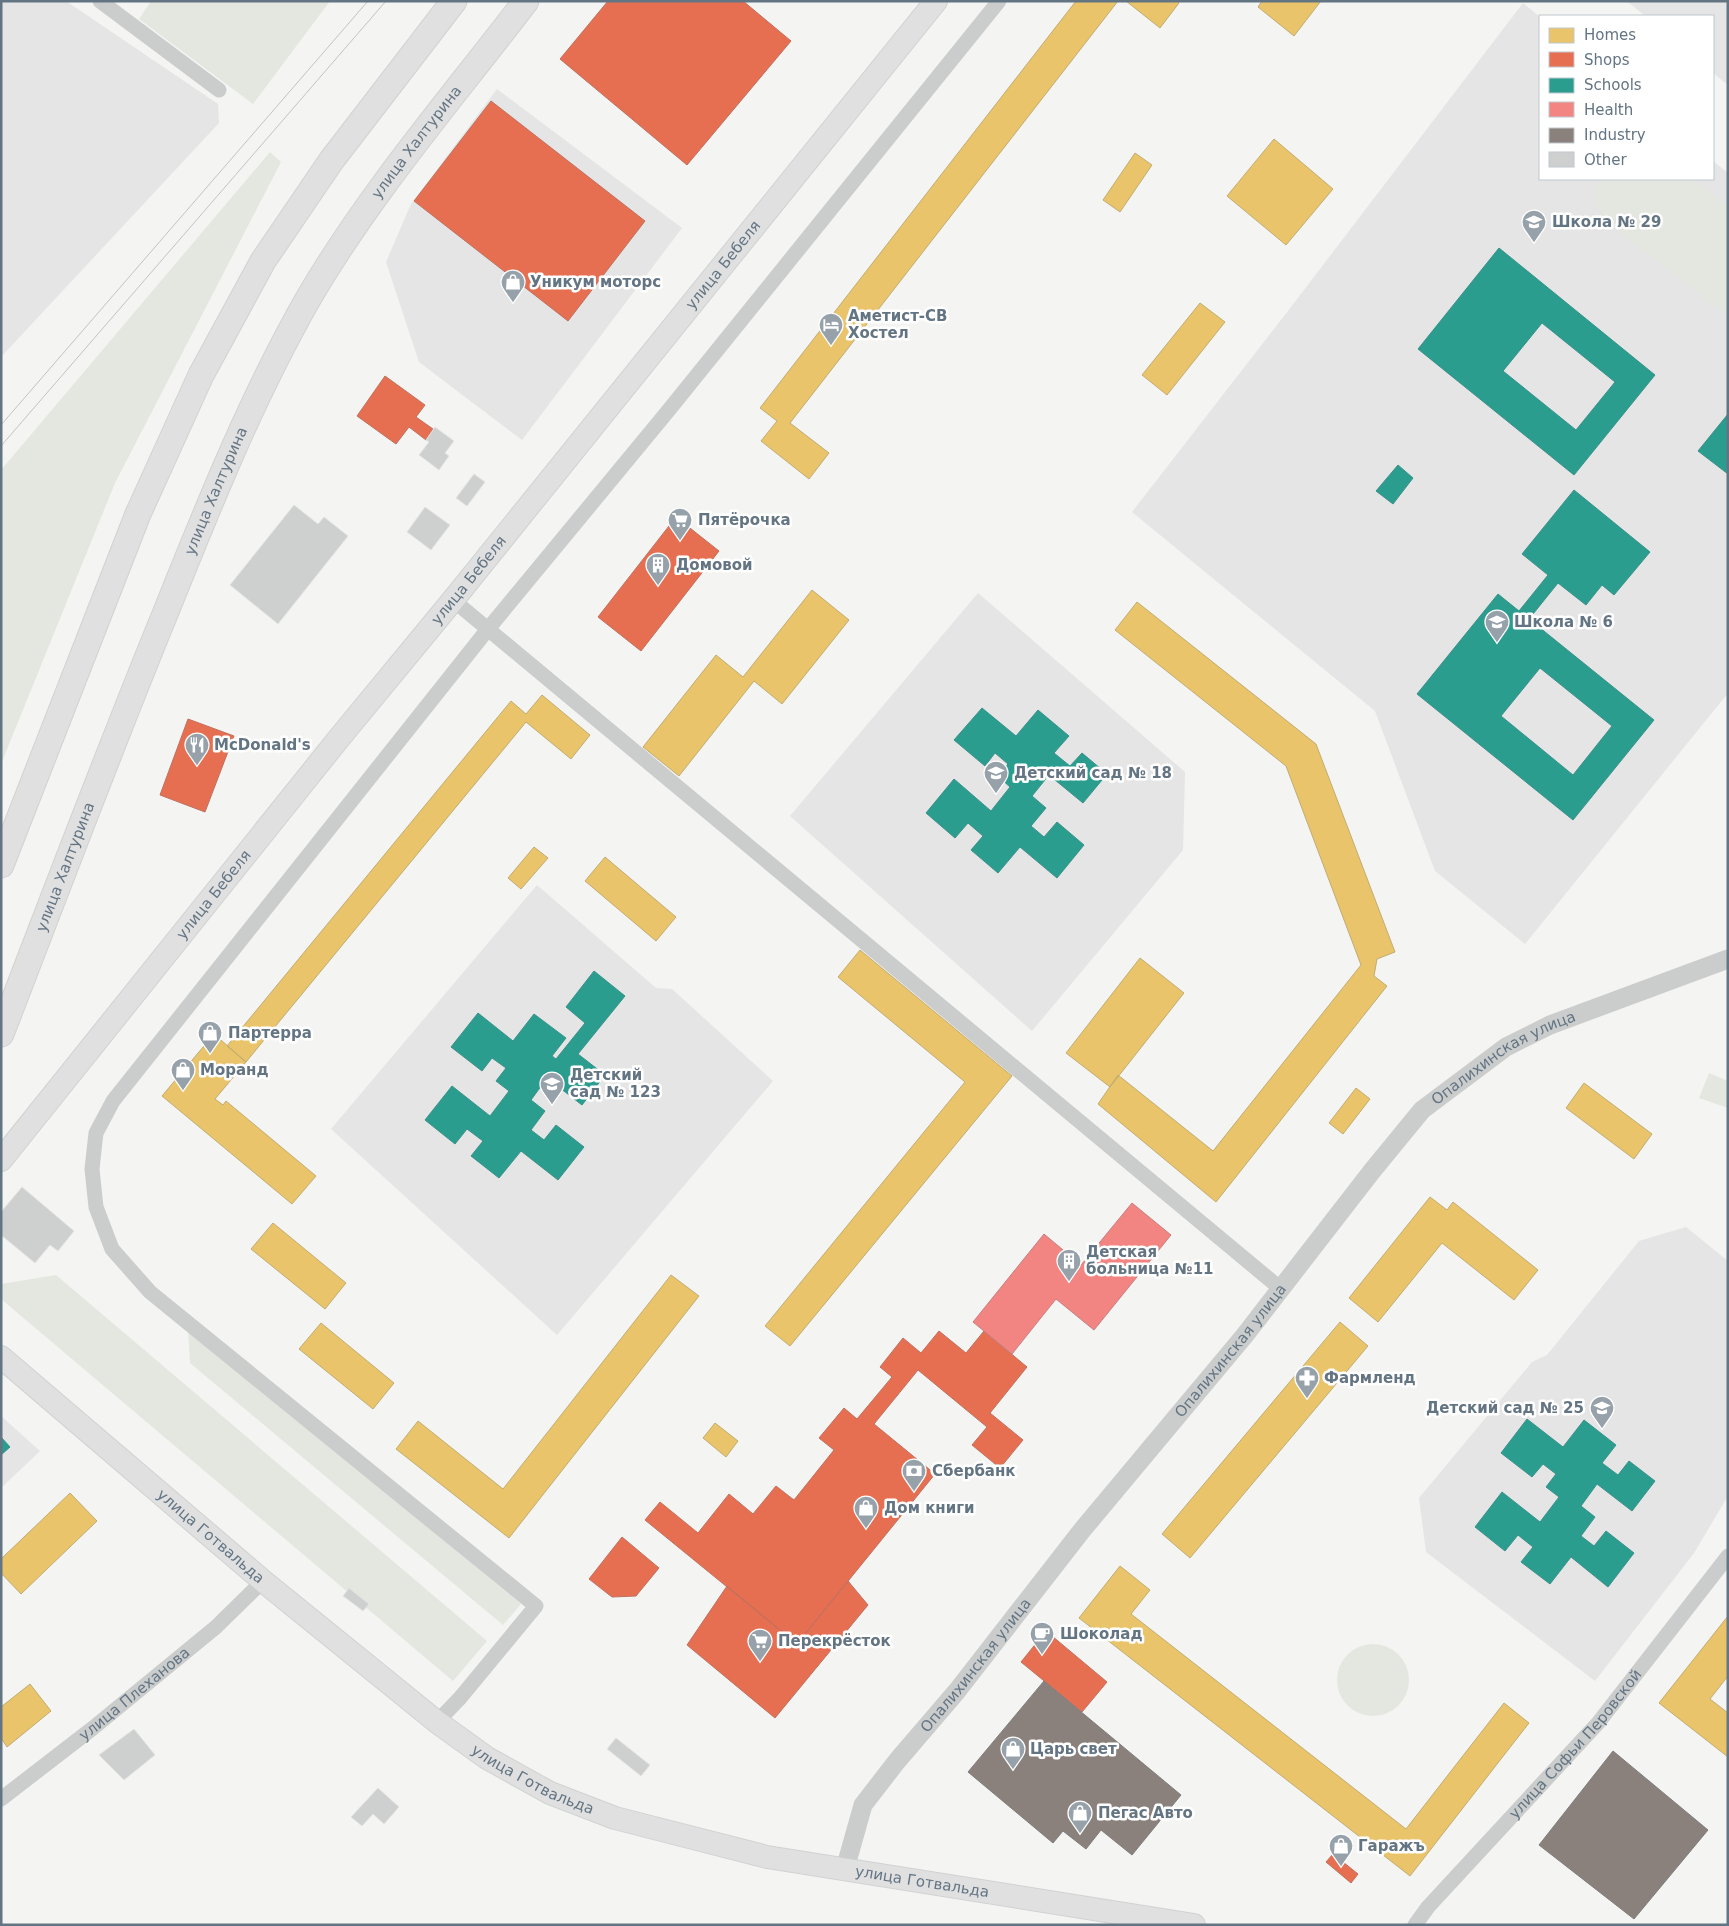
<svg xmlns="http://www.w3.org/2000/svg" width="1729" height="1926" font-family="'DejaVu Sans',sans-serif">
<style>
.built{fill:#e4e5e4}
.green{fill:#e3e7e0}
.homes{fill:#e9c46a;stroke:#c1ac72}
.shops{fill:#e76f51;stroke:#bf7060}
.schools{fill:#2a9d8f;stroke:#3b918b;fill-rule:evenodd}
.health{fill:#f28482;stroke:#c77f82}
.industry{fill:#8a817c;stroke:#7e7d7e}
.building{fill:#ced0d0;stroke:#e3e3e2}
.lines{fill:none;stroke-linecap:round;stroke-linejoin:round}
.secondary-casing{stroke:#d0d2d2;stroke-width:24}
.primary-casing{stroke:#d1d2d1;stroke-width:27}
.minor{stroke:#cbcdcd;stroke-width:15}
.tertiary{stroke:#cbcdcd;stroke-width:19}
.secondary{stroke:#e0e0e0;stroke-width:22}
.primary{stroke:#e0e0e0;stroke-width:25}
.tram{stroke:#c1c3c3;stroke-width:1}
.labels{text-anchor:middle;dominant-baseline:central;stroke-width:5;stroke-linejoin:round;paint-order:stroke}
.street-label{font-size:15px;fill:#637483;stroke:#fff}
.poi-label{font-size:15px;font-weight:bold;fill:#637483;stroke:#fff;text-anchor:start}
</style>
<rect width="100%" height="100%" fill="#f4f4f2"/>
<path class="built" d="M1 1H66L218 104 219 123 1 357Z
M1627 1H1728V85L1713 73V16H1645Z
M1523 3 1540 17V179H1713V161L1728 173V693L1525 944 1435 871 1375 711 1132 512 1291 307Z
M497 89 682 228 522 440 419 362 386 262 411 204Z
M978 593 1185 772 1183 850 1032 1031 790 816Z
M537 885 656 988 672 989 773 1081 557 1335 331 1129Z
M1686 1227 1728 1261V1496L1694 1553 1595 1681 1426 1552 1419 1498 1532 1362 1547 1355 1639 1241Z
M1 1416 40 1451 1 1488Z"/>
<path class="green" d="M151 1H330L253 104 139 19Z
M270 152 281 162 115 483 1 764V470Z
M1599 179H1694L1728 206V317L1604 219C1595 207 1595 192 1599 179Z
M1709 1073 1728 1081V1108L1699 1098Z
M56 1275 487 1641 453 1681 1 1299V1284Z
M188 1328 521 1604 503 1625 190 1363Z
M1337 1680a36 36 0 1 1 72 0a36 36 0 1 1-72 0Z"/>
<path class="homes" d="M1076 1H1118L790 423 829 453 809 479 761 441 777 421 760 408Z
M1126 1H1177L1179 3 1160 28Z
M1262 1H1321L1294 36 1258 7Z
M1274 139 1333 189 1286 245 1227 196Z
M1135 153 1152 165 1120 212 1103 200Z
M1200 303 1225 322 1167 395 1142 375Z
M812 590 849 620 782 704 754 681 679 776 643 747 716 655 743 677Z
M1137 602 1316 744 1395 952 1377 959 1374 976 1387 986 1216 1202 1098 1104 1118 1075 1213 1151 1361 965 1286 766 1115 630Z
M542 695 590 735 571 759 526 722 246 1062 227 1046 511 701 526 714Z
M534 847 548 858 521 889 508 878Z
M605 857 676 917 656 941 585 881Z
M860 950 1012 1076 790 1346 765 1326 965 1082 838 977Z
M1140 958 1184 993 1110 1087 1066 1053Z
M214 1034 246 1062 215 1099 223 1105 226 1101 316 1176 292 1204 162 1096Z
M1584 1083 1652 1134 1634 1159 1566 1108Z
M1356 1088 1370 1099 1343 1134 1329 1123Z
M1430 1197 1447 1210 1453 1202 1538 1270 1514 1300 1442 1243 1378 1322 1349 1298Z
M273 1223 346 1283 325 1309 251 1249Z
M671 1275 699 1296 509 1538 396 1449 418 1421 503 1489Z
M1340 1322 1368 1346 1190 1558 1162 1534Z
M321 1323 394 1383 373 1409 299 1349Z
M715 1423 738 1441 726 1457 703 1438Z
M70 1493 97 1521 21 1594 1 1573V1559Z
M1120 1566 1150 1590 1131 1614 1406 1829 1504 1703 1529 1723 1410 1876 1079 1618Z
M1728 1616V1676L1710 1699 1728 1713V1757L1659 1703Z
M30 1684 51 1711 7 1747 1 1738V1707Z"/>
<path class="shops" d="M608 1H743L791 41 687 165 560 59Z
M491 101 645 221 568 321 414 201Z
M385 376 425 405 416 417 433 429 426 440 409 427 396 444 357 416Z
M676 517 719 551 641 651 598 617Z
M188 719 234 736 205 812 160 795Z
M939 1331 966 1353 984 1331 1027 1367 990 1413 1023 1440 1000 1468 972 1445 987 1427 918 1370 874 1424 935 1474 797 1644 645 1520 660 1502 698 1533 729 1494 753 1514 776 1486 794 1500 834 1450 819 1438 844 1408 857 1419 892 1377 880 1367 903 1338 921 1353Z
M622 1537 659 1568 636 1596 612 1597 589 1579Z
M848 1581 868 1605 775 1718 687 1645 727 1586 797 1644Z
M1046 1631 1107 1682 1082 1712 1021 1662Z
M1333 1854 1358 1874 1351 1883 1326 1862Z"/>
<path class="schools" d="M1499 248 1655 375 1574 475 1418 349ZM1542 323 1615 382 1576 430 1503 371Z
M1728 414V474L1698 451Z
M1398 465 1413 478 1393 504 1376 491Z
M1574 490 1650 552 1614 595 1602 585 1586 605 1558 583 1529 619 1654 720 1573 820 1417 694 1498 594 1519 611 1548 575 1522 554ZM1540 668 1612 726 1573 775 1501 716Z
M982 708 1016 736 1038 710 1069 736 1054 753 1070 766 1082 753 1107 774 1083 803 1049 775 1032 796 1046 808 1031 826 1044 837 1057 822 1084 845 1057 878 1020 847 998 873 971 850 983 836 968 823 955 838 926 813 954 779 991 811 1010 787 998 776 1008 764 995 753 985 766 954 740Z
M594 971 625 996 578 1054 605 1075 582 1105 547 1078 531 1100 545 1111 531 1130 544 1140 556 1125 584 1147 558 1180 521 1151 499 1178 471 1156 483 1141 467 1129 455 1144 425 1120 452 1086 490 1116 509 1091 496 1081 506 1068 492 1058 482 1071 451 1047 478 1013 513 1041 534 1014 566 1038 552 1056 556 1059 585 1023 566 1007Z
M1527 1419 1563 1447 1584 1420 1616 1445 1602 1463 1618 1475 1629 1461 1655 1481 1632 1511 1597 1484 1581 1506 1595 1517 1581 1536 1594 1546 1606 1531 1634 1553 1608 1587 1571 1557 1550 1584 1521 1562 1533 1547 1518 1535 1505 1551 1475 1527 1502 1492 1540 1522 1559 1497 1546 1487 1556 1474 1543 1464 1532 1477 1501 1453Z
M1 1437 10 1447 1 1455Z"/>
<path class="health" d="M1132 1203 1171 1235 1094 1330 1056 1299 1012 1354 973 1322 1044 1234 1081 1265Z"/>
<path class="industry" d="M1044 1681 1181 1795 1132 1855 1101 1830 1086 1849 1063 1831 1053 1843 968 1772Z
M1613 1751 1708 1830 1634 1919 1539 1845Z"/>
<path class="building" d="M435 427 454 441 445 453 449 456 439 470 419 455 429 442 426 440Z
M474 474 485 482 467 506 456 498Z
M294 505 318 524 324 517 348 536 278 624 230 585Z
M425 507 450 525 431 550 407 532Z
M22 1187 74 1231 58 1251 50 1245 35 1263 1 1235V1212Z
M349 1588 369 1604 363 1611 343 1596Z
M134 1729 155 1755 124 1780 99 1755Z
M616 1738 650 1765 641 1776 607 1749Z
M378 1788 399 1807 384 1824 373 1814 362 1826 351 1817Z"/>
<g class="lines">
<defs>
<g id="secondary">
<path id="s4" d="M1 1160 340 737 453 600 936 1"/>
<path id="s5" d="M1 1357 263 1581 437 1722 487 1758 550 1793 615 1818 767 1857 1194 1925"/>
</g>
<g id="primary">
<path d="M1 865 138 514 201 375 263 261 331 161 454 1"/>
<path id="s6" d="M1 1034C55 894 108 753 165 614 208 507 251 399 308 299 369 194 452 98 526 1"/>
</g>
</defs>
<use href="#secondary" class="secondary-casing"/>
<use href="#primary" class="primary-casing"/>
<g class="minor">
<path d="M100 1 219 90"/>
<path d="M453 600 1281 1289"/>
<path d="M437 1722 460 1698 536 1606 150 1292 112 1249 96 1207 92 1169 96 1133 113 1101 488 629 668 411 999 1"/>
<path id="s1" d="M1 1799 93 1728 216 1627 263 1581"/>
<path id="s2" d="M1415 1925 1428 1907 1598 1723 1728 1556"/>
</g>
<path class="tertiary" id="s3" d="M845 1869 863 1805 897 1761 957 1691 1083 1529 1245 1335 1372 1171 1422 1110 1506 1047 1550 1025 1728 959"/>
<use href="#secondary" class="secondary"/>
<use href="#primary" class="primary"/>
<path class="tram" d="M1 425 368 1
M1 446 386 1"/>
</g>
<defs>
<symbol id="school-pin" viewBox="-11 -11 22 30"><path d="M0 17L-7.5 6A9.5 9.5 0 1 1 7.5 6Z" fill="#96a1aa" stroke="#fff"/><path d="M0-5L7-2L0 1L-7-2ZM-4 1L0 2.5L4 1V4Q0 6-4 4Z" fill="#fff"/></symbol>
<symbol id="shop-pin" viewBox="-11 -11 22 30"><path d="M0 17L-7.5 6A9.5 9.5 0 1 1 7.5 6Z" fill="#96a1aa" stroke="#fff"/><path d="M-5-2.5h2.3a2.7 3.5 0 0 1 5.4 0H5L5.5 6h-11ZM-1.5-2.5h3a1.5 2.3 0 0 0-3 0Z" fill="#fff"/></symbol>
<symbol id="hotel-pin" viewBox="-11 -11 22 30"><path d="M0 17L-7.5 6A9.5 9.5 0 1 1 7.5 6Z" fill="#96a1aa" stroke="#fff"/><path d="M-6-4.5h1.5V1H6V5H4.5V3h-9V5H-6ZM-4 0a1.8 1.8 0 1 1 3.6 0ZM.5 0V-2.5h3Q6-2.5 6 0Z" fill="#fff"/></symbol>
<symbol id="supermarket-pin" viewBox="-11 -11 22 30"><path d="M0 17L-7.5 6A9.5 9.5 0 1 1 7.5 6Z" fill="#96a1aa" stroke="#fff"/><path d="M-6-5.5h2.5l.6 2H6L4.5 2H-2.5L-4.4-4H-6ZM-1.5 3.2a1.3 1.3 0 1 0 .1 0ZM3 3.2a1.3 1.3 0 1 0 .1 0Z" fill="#fff"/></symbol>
<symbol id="building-pin" viewBox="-11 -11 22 30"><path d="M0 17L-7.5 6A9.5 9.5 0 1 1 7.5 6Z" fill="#96a1aa" stroke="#fff"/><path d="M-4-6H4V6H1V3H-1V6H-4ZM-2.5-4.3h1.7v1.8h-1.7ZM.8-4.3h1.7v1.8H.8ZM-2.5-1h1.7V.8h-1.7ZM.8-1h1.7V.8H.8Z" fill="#fff"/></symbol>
<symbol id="restaurant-pin" viewBox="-11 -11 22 30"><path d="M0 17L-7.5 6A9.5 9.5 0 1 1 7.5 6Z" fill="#96a1aa" stroke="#fff"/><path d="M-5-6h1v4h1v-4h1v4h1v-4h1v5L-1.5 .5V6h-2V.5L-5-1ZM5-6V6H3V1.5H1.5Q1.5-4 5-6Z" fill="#fff"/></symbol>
<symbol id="pharmacy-pin" viewBox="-11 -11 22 30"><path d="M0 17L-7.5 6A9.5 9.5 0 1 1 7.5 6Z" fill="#96a1aa" stroke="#fff"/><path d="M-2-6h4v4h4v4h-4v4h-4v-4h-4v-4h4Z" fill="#fff"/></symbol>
<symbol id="bank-pin" viewBox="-11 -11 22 30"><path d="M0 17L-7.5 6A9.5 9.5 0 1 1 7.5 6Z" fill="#96a1aa" stroke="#fff"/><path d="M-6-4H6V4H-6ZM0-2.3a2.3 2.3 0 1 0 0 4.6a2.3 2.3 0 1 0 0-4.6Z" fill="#fff"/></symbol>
<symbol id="cafe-pin" viewBox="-11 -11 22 30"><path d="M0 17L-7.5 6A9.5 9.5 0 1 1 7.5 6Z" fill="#96a1aa" stroke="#fff"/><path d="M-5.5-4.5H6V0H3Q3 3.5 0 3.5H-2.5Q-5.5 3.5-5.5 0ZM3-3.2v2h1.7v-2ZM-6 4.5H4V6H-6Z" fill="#fff"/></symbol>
</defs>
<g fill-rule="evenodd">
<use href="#school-pin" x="1520" y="208" width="28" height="38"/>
<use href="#shop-pin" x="499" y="268" width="28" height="38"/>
<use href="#hotel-pin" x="817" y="311" width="28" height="38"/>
<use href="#supermarket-pin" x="666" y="506" width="28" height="38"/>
<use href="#building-pin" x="644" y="551" width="28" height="38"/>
<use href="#school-pin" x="1483" y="608" width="28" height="38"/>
<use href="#restaurant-pin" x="183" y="731" width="28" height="38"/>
<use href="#school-pin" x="982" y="759" width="28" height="38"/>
<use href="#shop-pin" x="196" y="1019" width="28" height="38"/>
<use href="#shop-pin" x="169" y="1056" width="28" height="38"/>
<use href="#school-pin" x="538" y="1070" width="28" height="38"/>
<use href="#building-pin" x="1055" y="1247" width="28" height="38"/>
<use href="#pharmacy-pin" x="1293" y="1364" width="28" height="38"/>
<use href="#school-pin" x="1588" y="1394" width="28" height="38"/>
<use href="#bank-pin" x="900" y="1457" width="28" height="38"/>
<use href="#shop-pin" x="852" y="1494" width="28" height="38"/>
<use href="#cafe-pin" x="1028" y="1620" width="28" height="38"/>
<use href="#supermarket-pin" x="746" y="1627" width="28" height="38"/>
<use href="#shop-pin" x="999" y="1735" width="28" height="38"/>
<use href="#shop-pin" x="1066" y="1799" width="28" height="38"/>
<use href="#shop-pin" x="1327" y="1832" width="28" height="38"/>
</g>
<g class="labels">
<g class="street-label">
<text stroke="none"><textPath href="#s6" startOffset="988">улица Халтурина</textPath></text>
<text stroke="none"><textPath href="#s4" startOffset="1150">улица Бебеля</textPath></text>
<text stroke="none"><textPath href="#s6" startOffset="584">улица Халтурина</textPath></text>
<text stroke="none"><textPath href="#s4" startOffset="745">улица Бебеля</textPath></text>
<text stroke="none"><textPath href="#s6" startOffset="179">улица Халтурина</textPath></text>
<text stroke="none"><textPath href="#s4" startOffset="340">улица Бебеля</textPath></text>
<text stroke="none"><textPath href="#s3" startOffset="1056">Опалихинская улица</textPath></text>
<text stroke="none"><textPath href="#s3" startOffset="651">Опалихинская улица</textPath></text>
<text stroke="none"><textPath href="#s5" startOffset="276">улица Готвальда</textPath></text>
<text stroke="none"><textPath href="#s3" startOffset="246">Опалихинская улица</textPath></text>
<text stroke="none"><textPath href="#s1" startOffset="170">улица Плеханова</textPath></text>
<text stroke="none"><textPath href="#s2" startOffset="242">улица Софьи Перовской</textPath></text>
<text stroke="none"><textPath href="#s5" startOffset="681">улица Готвальда</textPath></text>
<text stroke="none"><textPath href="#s5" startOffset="1086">улица Готвальда</textPath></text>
</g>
<g class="poi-label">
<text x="1552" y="222">Школа № 29</text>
<text x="530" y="282">Уникум моторс</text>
<text x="848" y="316">Аметист-СВ<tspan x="848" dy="17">Хостел</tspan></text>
<text x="698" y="520">Пятёрочка</text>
<text x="676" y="565">Домовой</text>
<text x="1514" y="622">Школа № 6</text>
<text x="214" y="745">McDonald's</text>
<text x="1014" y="773">Детский сад № 18</text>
<text x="228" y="1033">Партерра</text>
<text x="200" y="1070">Моранд</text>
<text x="570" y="1075">Детский<tspan x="570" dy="17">сад № 123</tspan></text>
<text x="1086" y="1252">Детская<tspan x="1086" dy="17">больница №11</tspan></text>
<text x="1324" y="1378">Фармленд</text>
<text x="1584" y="1408" text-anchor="end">Детский сад № 25</text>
<text x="932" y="1471">Сбербанк</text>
<text x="884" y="1508">Дом книги</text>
<text x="1060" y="1634">Шоколад</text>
<text x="778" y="1641">Перекрёсток</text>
<text x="1030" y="1749">Царь свет</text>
<text x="1098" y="1813">Пегас Авто</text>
<text x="1358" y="1846">Гаражъ</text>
</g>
</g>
<rect width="1729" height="1926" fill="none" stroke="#637483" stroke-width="5"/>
<rect x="1539" y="15" width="175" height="165" fill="#ffffff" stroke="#c1c7cd"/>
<rect x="1549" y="28" width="25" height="15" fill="#e9c46a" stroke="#c1c7cd"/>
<text x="1584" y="40" font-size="15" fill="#637483">Homes</text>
<rect x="1549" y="52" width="25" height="15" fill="#e76f51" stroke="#c1c7cd"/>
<text x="1584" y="65" font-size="15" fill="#637483">Shops</text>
<rect x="1549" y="78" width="25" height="15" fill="#2a9d8f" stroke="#c1c7cd"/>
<text x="1584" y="90" font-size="15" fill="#637483">Schools</text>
<rect x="1549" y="102" width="25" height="15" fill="#f28482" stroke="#c1c7cd"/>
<text x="1584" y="115" font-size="15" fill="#637483">Health</text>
<rect x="1549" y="128" width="25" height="15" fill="#8a817c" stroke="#c1c7cd"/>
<text x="1584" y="140" font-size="15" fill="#637483">Industry</text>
<rect x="1549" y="152" width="25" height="15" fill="#ced0d0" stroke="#c1c7cd"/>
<text x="1584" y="165" font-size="15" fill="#637483">Other</text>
</svg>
